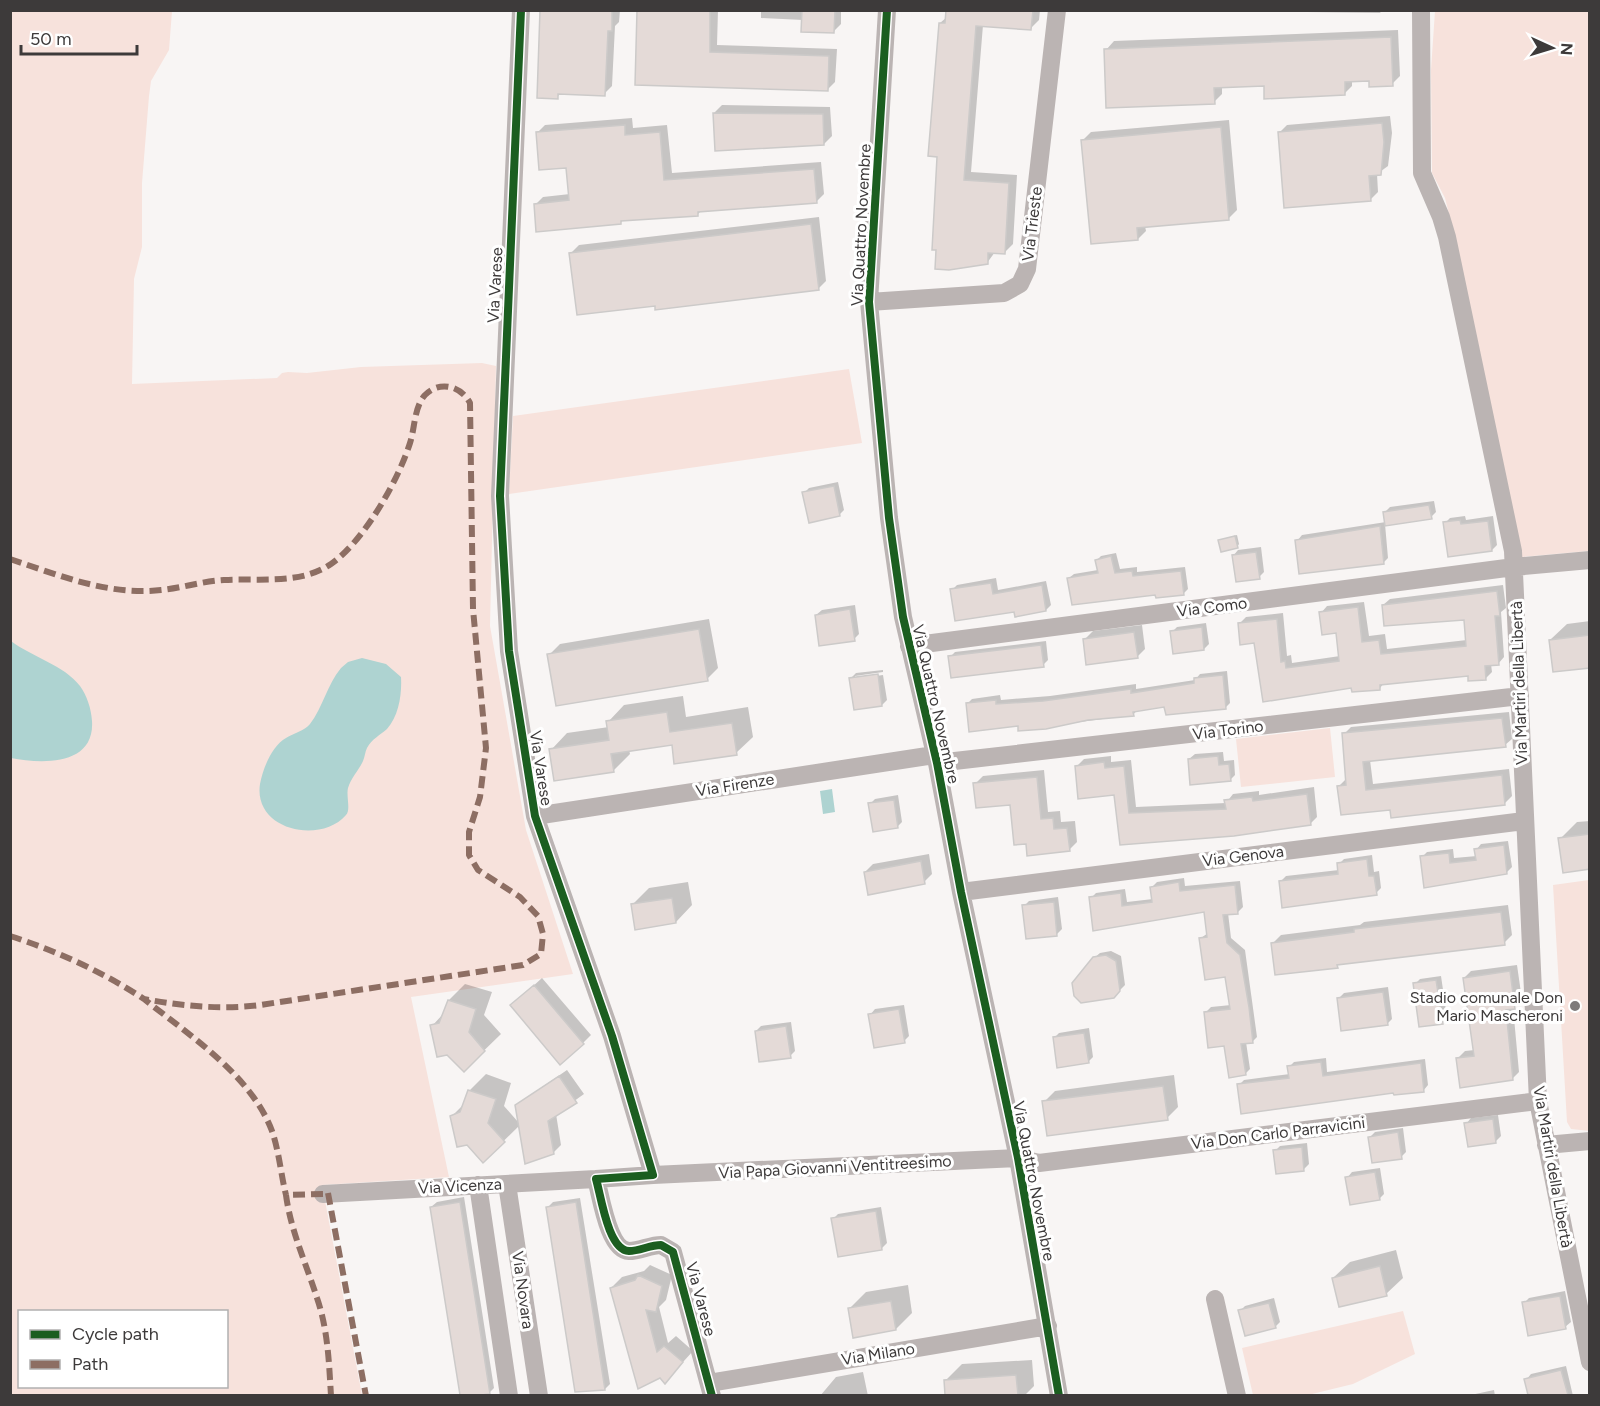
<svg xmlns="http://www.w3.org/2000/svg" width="1600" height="1406" font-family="Figtree,sans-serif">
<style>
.green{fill:#f7e2dc;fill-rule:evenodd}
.water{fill:#aed3d1}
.shadow{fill:#0003}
.building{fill:#e4dad7;stroke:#cccac9;stroke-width:1.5}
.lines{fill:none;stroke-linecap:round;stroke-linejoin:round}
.minor{stroke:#bbb4b3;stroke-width:18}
.quiet{stroke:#8d6e63;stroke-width:6;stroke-dasharray:12 6;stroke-linecap:butt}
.cycleway-casing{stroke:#fff;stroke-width:11}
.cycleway{stroke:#1b5e20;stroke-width:8}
.poi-dot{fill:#7e7b7b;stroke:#fff;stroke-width:2}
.labels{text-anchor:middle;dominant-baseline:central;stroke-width:6;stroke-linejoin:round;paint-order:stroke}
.street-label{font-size:16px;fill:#3d3a3a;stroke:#fff}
.poi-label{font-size:16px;fill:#3d3a3a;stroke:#fff;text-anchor:end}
</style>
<rect width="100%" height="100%" fill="#f8f5f4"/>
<path class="green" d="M10 11H172L169 50 151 81 149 96 142 183V247L134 279 132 384 277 378 282 373 288 372 307 373 361 367 482 363 496 366 490 626 526 830 573 974 411 997 449 1177 322 1185 362 1395H11ZM20 1312H226V1386H20Z
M1435 11H1589V551L1522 557 1455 238 1445 198 1432 173 1431 70Z
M849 369 862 443 509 494 513 416Z
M1330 728 1335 777 1241 787 1236 739Z
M1589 880 1590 1131 1571 1129 1567 1122 1553 885Z
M1403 1311 1415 1354 1353 1384 1308 1395H1253L1242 1348Z"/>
<path class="water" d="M11 641C32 657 64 665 80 686 87 696 91 708 92 721 95 766 42 764 11 758Z
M362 658 386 664 401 677C402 694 399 716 387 729 380 735 372 739 367 748 365 752 365 756 363 761 359 770 351 778 348 788 346 796 351 810 346 815 320 845 253 830 260 784 263 768 272 746 286 738 294 733 304 731 310 724 323 707 327 685 341 668L348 662Z
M832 789 835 812 823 814 820 791Z"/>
<path class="shadow" d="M541 10H620L619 22 615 26 612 86 604 94 561 93 557 97Z
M638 10H718L717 45 837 49 835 82 827 90 637 83Z
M761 10H841V24L834 31 803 20 761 18Z
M947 10H1040L1039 20 1031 28 983 25 971 172 1017 175 1013 244 1005 252H995L987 263 938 155 940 23 947 17Z
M1152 10H1382L1380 13Z
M1398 30 1400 76 1392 84 1370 79 1352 80V86L1344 94 1265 85 1222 87V94L1214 102 1106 50 1114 41Z
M722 105 830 107 832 136 824 144 714 113Z
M1390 116 1392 133 1388 166 1377 174 1378 192 1370 200 1279 133 1287 125Z
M632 118 633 128 667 125 672 173 821 162 824 194 816 202 702 210 698 214 623 220 620 223 535 205 543 197 570 194 568 166 537 133 545 125Z
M1229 120 1237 210 1229 218 1145 226 1146 231 1138 239 1083 140 1091 132Z
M819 217 826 281 818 289 656 304 571 253 579 245Z
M838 482 844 510 839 515 804 493 809 488Z
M1434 501 1436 512 1431 517 1385 524 1388 558 1383 563 1297 541 1302 535 1386 522 1385 512 1390 507Z
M1465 516 1466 520 1493 516 1497 545 1492 550 1445 523 1450 518Z
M1237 535 1239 544 1237 547 1220 540Z
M1261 547 1264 572 1259 577 1233 556 1238 550Z
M1116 553 1120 569 1137 567V572L1185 567 1188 589 1183 594 1157 593 1069 578 1074 574 1098 570 1096 561 1101 556Z
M996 578 998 590 1046 581 1051 605 1046 610H1015L952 590 957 585Z
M1503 585 1506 608 1501 612 1504 657 1498 664H1491L1492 672 1485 679 1469 675 1384 683 1380 688 1353 686 1264 701 1255 642 1240 623 1246 617 1283 613 1287 656 1291 655 1292 663 1340 656 1338 632 1321 613 1327 606 1364 602 1369 636 1385 634 1387 649 1467 640 1466 618 1383 605 1390 599Z
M855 605 859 634 854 639 816 615 822 610Z
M709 619 718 668 707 679 549 655 560 644Z
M1590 621V666L1550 640 1567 624Z
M1206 623 1209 644 1204 649 1172 632 1177 627Z
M1142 625 1145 649 1137 657 1085 639 1093 631Z
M1046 641 1048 660 1043 665 950 657 955 652Z
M883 670V672L855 676V679L883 675 887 700 882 705 851 678 856 673Z
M1227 671 1230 703 1225 708 1165 705 1138 709 1133 715 1020 730 1019 725 967 704 972 699 1000 695 1001 700 1050 696 1136 684V689L1195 680 1200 674Z
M683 696 686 717 748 707 753 737 736 753 673 743 629 750 630 754 613 771 551 750 567 733 609 727 608 722 624 705Z
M1509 712 1512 739 1505 745 1370 760 1373 784 1509 769 1512 796 1505 803 1391 808 1339 786 1346 779 1344 734 1351 727Z
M1223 752 1224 761 1234 760 1235 775 1230 780 1189 759 1195 754Z
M1111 756V762L1131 760 1136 807 1226 803 1233 794 1259 791V795L1314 787 1317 817 1310 824 1121 844 1116 793 1077 766 1084 759Z
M1044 770 1048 812 1060 811 1061 822 1075 821 1077 842 1069 850 1011 803 975 784 983 776Z
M898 795 902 822 897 827 870 804 875 799Z
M1590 821V868L1560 839 1577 822Z
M1508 841 1512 867 1507 872 1425 886 1422 857 1427 852 1453 849 1454 858 1477 856 1476 850 1481 844Z
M929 854 932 874 924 882 865 872 873 864Z
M1372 855 1374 872 1379 871 1381 888 1376 893 1281 881 1286 876 1339 870V864L1344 859Z
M1184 878 1185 886 1240 881 1243 907 1238 912 1228 913 1231 938 1245 950 1257 1037 1252 1042H1246L1250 1069 1245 1074 1206 1012 1211 1007 1231 1005 1227 975 1201 938 1208 933 1206 910 1094 929 1091 898 1096 893 1125 889 1127 902 1153 899 1152 887 1157 882Z
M688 882 692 905 676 922 633 904 649 888Z
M1058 897 1062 929 1057 934 1024 906 1029 901Z
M1508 905 1512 935 1504 943 1340 963 1337 966 1273 943 1281 935 1360 925 1364 922Z
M1111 951 1121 956 1125 985 1114 996 1094 958 1100 953Z
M1517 965 1522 1000 1513 1007 1519 1072 1512 1079 1457 1059 1465 1051 1475 1050 1464 978 1471 971Z
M1441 976 1447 1017 1442 1022 1415 984 1420 979Z
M542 978 591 1035 583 1043 520 998Z
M465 984 492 992 484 1015 501 1034 464 1070 432 1026 444 1013 449 1000Z
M1388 987 1392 1019 1387 1024 1339 998 1344 993Z
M904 1005 909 1036 904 1041 870 1015 875 1009Z
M791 1022 795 1051 790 1056 756 1031 761 1026Z
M1089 1028 1093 1057 1088 1062 1054 1038 1059 1033Z
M1326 1058 1327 1072 1425 1059 1428 1085 1423 1091H1395L1239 1085 1244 1080 1290 1074 1289 1067 1294 1062Z
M567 1070 584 1094 556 1114 561 1145 553 1153 520 1125 483 1161 452 1116 465 1103 469 1091 486 1074 511 1083 504 1106 519 1123 516 1105Z
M1174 1075 1178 1107 1167 1118 1044 1102 1055 1091Z
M1498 1115 1501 1136 1496 1141 1466 1124 1471 1118Z
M1403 1128 1406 1152 1401 1157 1370 1137 1375 1132Z
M1307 1143 1309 1164 1304 1169 1275 1151 1280 1146Z
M1380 1168 1384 1194 1379 1199 1347 1178 1352 1172Z
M464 1197 494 1388 489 1393 471 1396H461L431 1207 437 1202Z
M580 1198 610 1384 605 1389 548 1207 553 1202Z
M881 1207 887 1243 882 1248 833 1219 838 1214Z
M1396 1250 1403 1278 1386 1294 1333 1278 1350 1262Z
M650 1265 672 1275 666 1300 659 1307 668 1343 676 1336 693 1351 665 1382 611 1288 622 1277 644 1271Z
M908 1285 912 1313 896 1329 850 1308 866 1292Z
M1565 1291 1571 1322 1565 1327 1524 1303 1529 1298Z
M1274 1298 1280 1322 1275 1327 1240 1311 1245 1306Z
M1032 1360 1034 1386 1024 1396H947L946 1380 962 1364Z
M1566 1366 1573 1396H1530L1526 1380 1531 1374Z
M863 1372 868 1396H820L836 1377Z
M1494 1390 1495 1396H1466Z"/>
<path class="building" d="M540 10H612V31H608L605 96 558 94V99L537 98Z
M637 10H710V52L829 56 828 91 635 85Z
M802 10H835L834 33 801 32Z
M946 10H1033L1031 30 976 26 964 180 1009 183 1005 254 988 253V264L949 270 935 269 936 250H932L937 157 928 156 939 23H945Z
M1391 37 1393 86 1369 87V81L1345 82V95L1264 99V86L1214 88 1215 104 1106 108 1104 49Z
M713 113 823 114 824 145 715 151Z
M1382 123 1384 142 1381 175 1369 176 1371 201 1284 208 1278 132Z
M625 125V135L660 132 664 180 814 169 817 203 698 212V216L621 221V224L536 232 534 204 569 200 566 168 539 170 536 132Z
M1221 127 1229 220 1137 228 1138 240 1091 244 1081 140Z
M811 224 819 290 655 310V306L577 315 569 253Z
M834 486 840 516 809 523 802 492Z
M1429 505 1432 519 1385 526 1383 512Z
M1460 520 1461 524 1488 521 1492 551 1448 557 1443 522Z
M1380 526 1384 564 1299 574 1295 540Z
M1235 536 1238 548 1221 552 1218 540Z
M1256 552 1260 579 1236 582 1232 555Z
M1111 556 1115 573 1132 571 1133 576 1181 571 1184 595 1156 598 1155 595 1072 605 1067 578 1098 573 1095 560Z
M991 583 993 594 1042 585 1046 611 1015 617 1014 612 955 621 950 589Z
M1497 591 1500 616H1495L1499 665 1485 666 1486 680 1468 681V676L1380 685V690L1352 692 1351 688 1263 702 1254 643 1240 645 1238 623 1277 619 1281 662 1285 661 1286 668 1339 661 1336 633 1322 635 1319 612 1358 607 1362 642 1379 640 1381 654 1466 646 1464 620 1384 626 1382 605Z
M850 609 855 641 819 646 815 615Z
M1202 627 1204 650 1173 654 1170 631Z
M699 629 708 681 556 706 547 654Z
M1134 632 1138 658 1086 665 1083 639Z
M1590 635V668L1553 672 1549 640Z
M1041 645 1044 667 951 678 948 656Z
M878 674 882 706 854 710 849 678Z
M1223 675 1226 709 1166 715 1164 707 1133 712 1134 716 1088 720 1046 729 1018 731V726L969 732 966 703 996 700V704L1043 701 1131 689V693L1194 683V678Z
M667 712 670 732 732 723 737 755 674 764 672 745 611 754 614 772 554 781 549 749 609 740 606 721Z
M1502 718 1506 747 1363 762 1366 790 1502 775 1505 805 1391 818 1390 810 1341 815 1337 786 1346 785 1342 733Z
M1218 756 1219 765 1229 764 1231 781 1190 785 1188 759Z
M1104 762 1105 768 1124 766 1129 813 1226 809 1224 800 1252 797 1253 801 1307 794 1311 825 1234 836 1120 845 1114 795 1078 799 1075 766Z
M1037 777 1041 819 1053 818 1054 829 1067 828 1070 851 1027 856 1026 844 1014 845 1010 805 976 808 973 783Z
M894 800 898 828 873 832 868 803Z
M1590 834V869L1563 873 1558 838Z
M1504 845 1507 874 1424 888 1420 856 1449 853 1450 863 1476 860 1474 849Z
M1367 859 1369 876H1374L1377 895 1282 908 1279 881 1338 874 1337 863Z
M921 861 925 884 868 895 864 872Z
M1179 882 1180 891 1235 885 1238 914 1223 915 1227 943 1240 955 1249 1007 1253 1043 1241 1044 1246 1075 1229 1078 1224 1046 1208 1048 1204 1012 1230 1009 1225 977 1205 980 1199 938 1207 937 1204 912 1093 931 1089 897 1121 893 1122 906 1152 902 1150 887Z
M672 898 676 923 635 930 631 904Z
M1054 902 1057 936 1026 939 1022 905Z
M1501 912 1505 945 1337 965 1338 968 1275 975 1271 943 1354 932V929Z
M1106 955 1116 961 1120 991 1114 998 1081 1003 1074 996 1072 983 1093 957Z
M1510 971 1515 1009 1506 1010 1513 1080 1460 1088 1456 1058 1474 1056 1463 978Z
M1436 980 1443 1024 1419 1027 1413 983Z
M534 985 584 1044 560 1065 510 1005Z
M1383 992 1388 1025 1341 1031 1337 998Z
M448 1000 476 1009 469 1032 485 1051 464 1072 447 1055 437 1057 430 1025 439 1023Z
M899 1009 905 1043 874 1048 868 1014Z
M786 1026 791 1058 759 1062 755 1031Z
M1084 1033 1089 1063 1057 1068 1053 1037Z
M1321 1062 1323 1076 1421 1063 1424 1092 1394 1095 1393 1093 1241 1114 1237 1084 1289 1078 1287 1066Z
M559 1076 577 1103 548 1121 554 1154 525 1164 515 1105Z
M1163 1086 1168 1120 1047 1136 1042 1101Z
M468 1090 496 1099 488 1123 505 1142 483 1163 467 1145 457 1147 450 1116 460 1112Z
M1493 1119 1496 1143 1468 1147 1464 1123Z
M1398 1132 1402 1159 1372 1163 1368 1137Z
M1302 1147 1304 1171 1276 1174 1273 1150Z
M1375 1172 1380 1200 1350 1205 1345 1177Z
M460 1202 490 1394 481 1395H460L430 1207Z
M576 1202 591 1300 605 1390 575 1392 546 1207Z
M876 1211 882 1250 838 1257 831 1218Z
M1380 1266 1387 1296 1339 1307 1332 1278Z
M638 1275 662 1286 656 1312 646 1310 657 1352 664 1346 683 1362 665 1384 660 1378 638 1389 610 1288 635 1280Z
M1560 1296 1566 1329 1528 1336 1522 1302Z
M891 1301 896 1330 853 1338 848 1308Z
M1269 1303 1276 1328 1245 1336 1238 1310Z
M1561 1370 1568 1395H1528L1524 1379Z
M1016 1375 1018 1395H945L944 1380Z"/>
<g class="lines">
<path class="minor" d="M521 10 500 496 509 651 535 816 612 1036 653 1175 596 1179C601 1196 608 1250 629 1251 640 1251 650 1245 661 1245L673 1252 712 1396
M887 10 869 302 889 518 903 617 937 763 961 892 1018 1158 1059 1396
M1421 10 1422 173 1441 217 1447 237 1513 551 1538 1101 1590 1362
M869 302 1004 293 1020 284 1027 269 1057 10
M909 646 1514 567 1590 560
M937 763 1520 696
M535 816 934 755
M961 892 1524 821
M1546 1145 1590 1141
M653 1175 1018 1158 1039 1163 1538 1101
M507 1184 539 1396
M478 1185 509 1396
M323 1194 596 1179
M1215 1299 1237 1396
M709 1383 1048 1326"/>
<path class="quiet" d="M10 559C58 575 109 596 161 590 182 588 203 581 224 580 260 578 300 585 331 564 364 541 398 481 410 443 415 428 414 407 425 395 440 380 461 386 470 403L473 609 486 748 480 797 469 832V855L478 870 520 897 538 916 543 934 541 954 523 965 260 1005C220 1010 183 1006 144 999 189 1035 251 1075 272 1131 279 1151 281 1175 286 1195
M10 936C57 951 103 972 144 999
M328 1193 366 1396
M323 1194 286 1195C291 1232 306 1263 317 1298 328 1330 329 1363 331 1396"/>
<defs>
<path id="cycleway" d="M521 10 500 496 509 651 535 816 612 1036 653 1175 596 1179C601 1196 608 1250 629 1251 640 1251 650 1245 661 1245L673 1252 712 1396
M887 10 869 302 889 518 903 617 937 763 961 892 1018 1158 1059 1396"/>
</defs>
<use href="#cycleway" class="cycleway-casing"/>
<use href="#cycleway" class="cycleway"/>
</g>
<circle class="poi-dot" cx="1575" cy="1006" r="6"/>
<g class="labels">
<g class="street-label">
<text transform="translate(1032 224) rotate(-83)">Via Trieste</text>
<text transform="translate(861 225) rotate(-87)">Via Quattro Novembre</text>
<text transform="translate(495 285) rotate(-87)">Via Varese</text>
<text transform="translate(1212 607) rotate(-7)">Via Como</text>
<text transform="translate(1519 683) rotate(-92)">Via Martiri della Libertà</text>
<text transform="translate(936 704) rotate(77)">Via Quattro Novembre</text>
<text transform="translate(1228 730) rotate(-7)">Via Torino</text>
<text transform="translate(541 768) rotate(81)">Via Varese</text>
<text transform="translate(735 785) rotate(-9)">Via Firenze</text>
<text transform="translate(1243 856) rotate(-7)">Via Genova</text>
<text transform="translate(1278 1133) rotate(-7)">Via Don Carlo Parravicini</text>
<text transform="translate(835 1167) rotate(-3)">Via Papa Giovanni Ventitreesimo</text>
<text transform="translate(1553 1167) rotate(80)">Via Martiri della Libertà</text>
<text transform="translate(1034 1181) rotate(79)">Via Quattro Novembre</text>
<text transform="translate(460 1186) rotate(-3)">Via Vicenza</text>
<text transform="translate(523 1290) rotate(82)">Via Novara</text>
<text transform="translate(701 1299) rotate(75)">Via Varese</text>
<text transform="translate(878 1354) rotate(-9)">Via Milano</text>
</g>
<g class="poi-label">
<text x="1563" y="997">Stadio comunale Don<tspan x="1563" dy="18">Mario Mascheroni</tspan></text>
</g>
</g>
<rect width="1600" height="1406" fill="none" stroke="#3d3a3a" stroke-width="24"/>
<rect x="18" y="1310" width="210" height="78" fill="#ffffff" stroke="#b1b0b0" stroke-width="1.5"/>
<rect x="30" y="1330" width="30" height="9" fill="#1b5e20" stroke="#b1b0b0" stroke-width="1.5"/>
<text x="72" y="1340" font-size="18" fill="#3d3a3a">Cycle path</text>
<rect x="30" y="1360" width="30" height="9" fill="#8d6e63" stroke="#b1b0b0" stroke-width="1.5"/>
<text x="72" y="1370" font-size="18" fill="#3d3a3a">Path</text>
<g transform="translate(1552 48) rotate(94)" stroke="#ffffff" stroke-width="4.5" paint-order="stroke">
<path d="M0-4.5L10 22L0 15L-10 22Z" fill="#3d3a3a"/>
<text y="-9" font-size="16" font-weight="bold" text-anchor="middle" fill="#3d3a3a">N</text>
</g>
<path d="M21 45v9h116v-9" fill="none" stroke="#3d3a3a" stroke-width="3"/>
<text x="30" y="45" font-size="18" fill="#3d3a3a" stroke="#ffffff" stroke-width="4.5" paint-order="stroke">50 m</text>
</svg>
